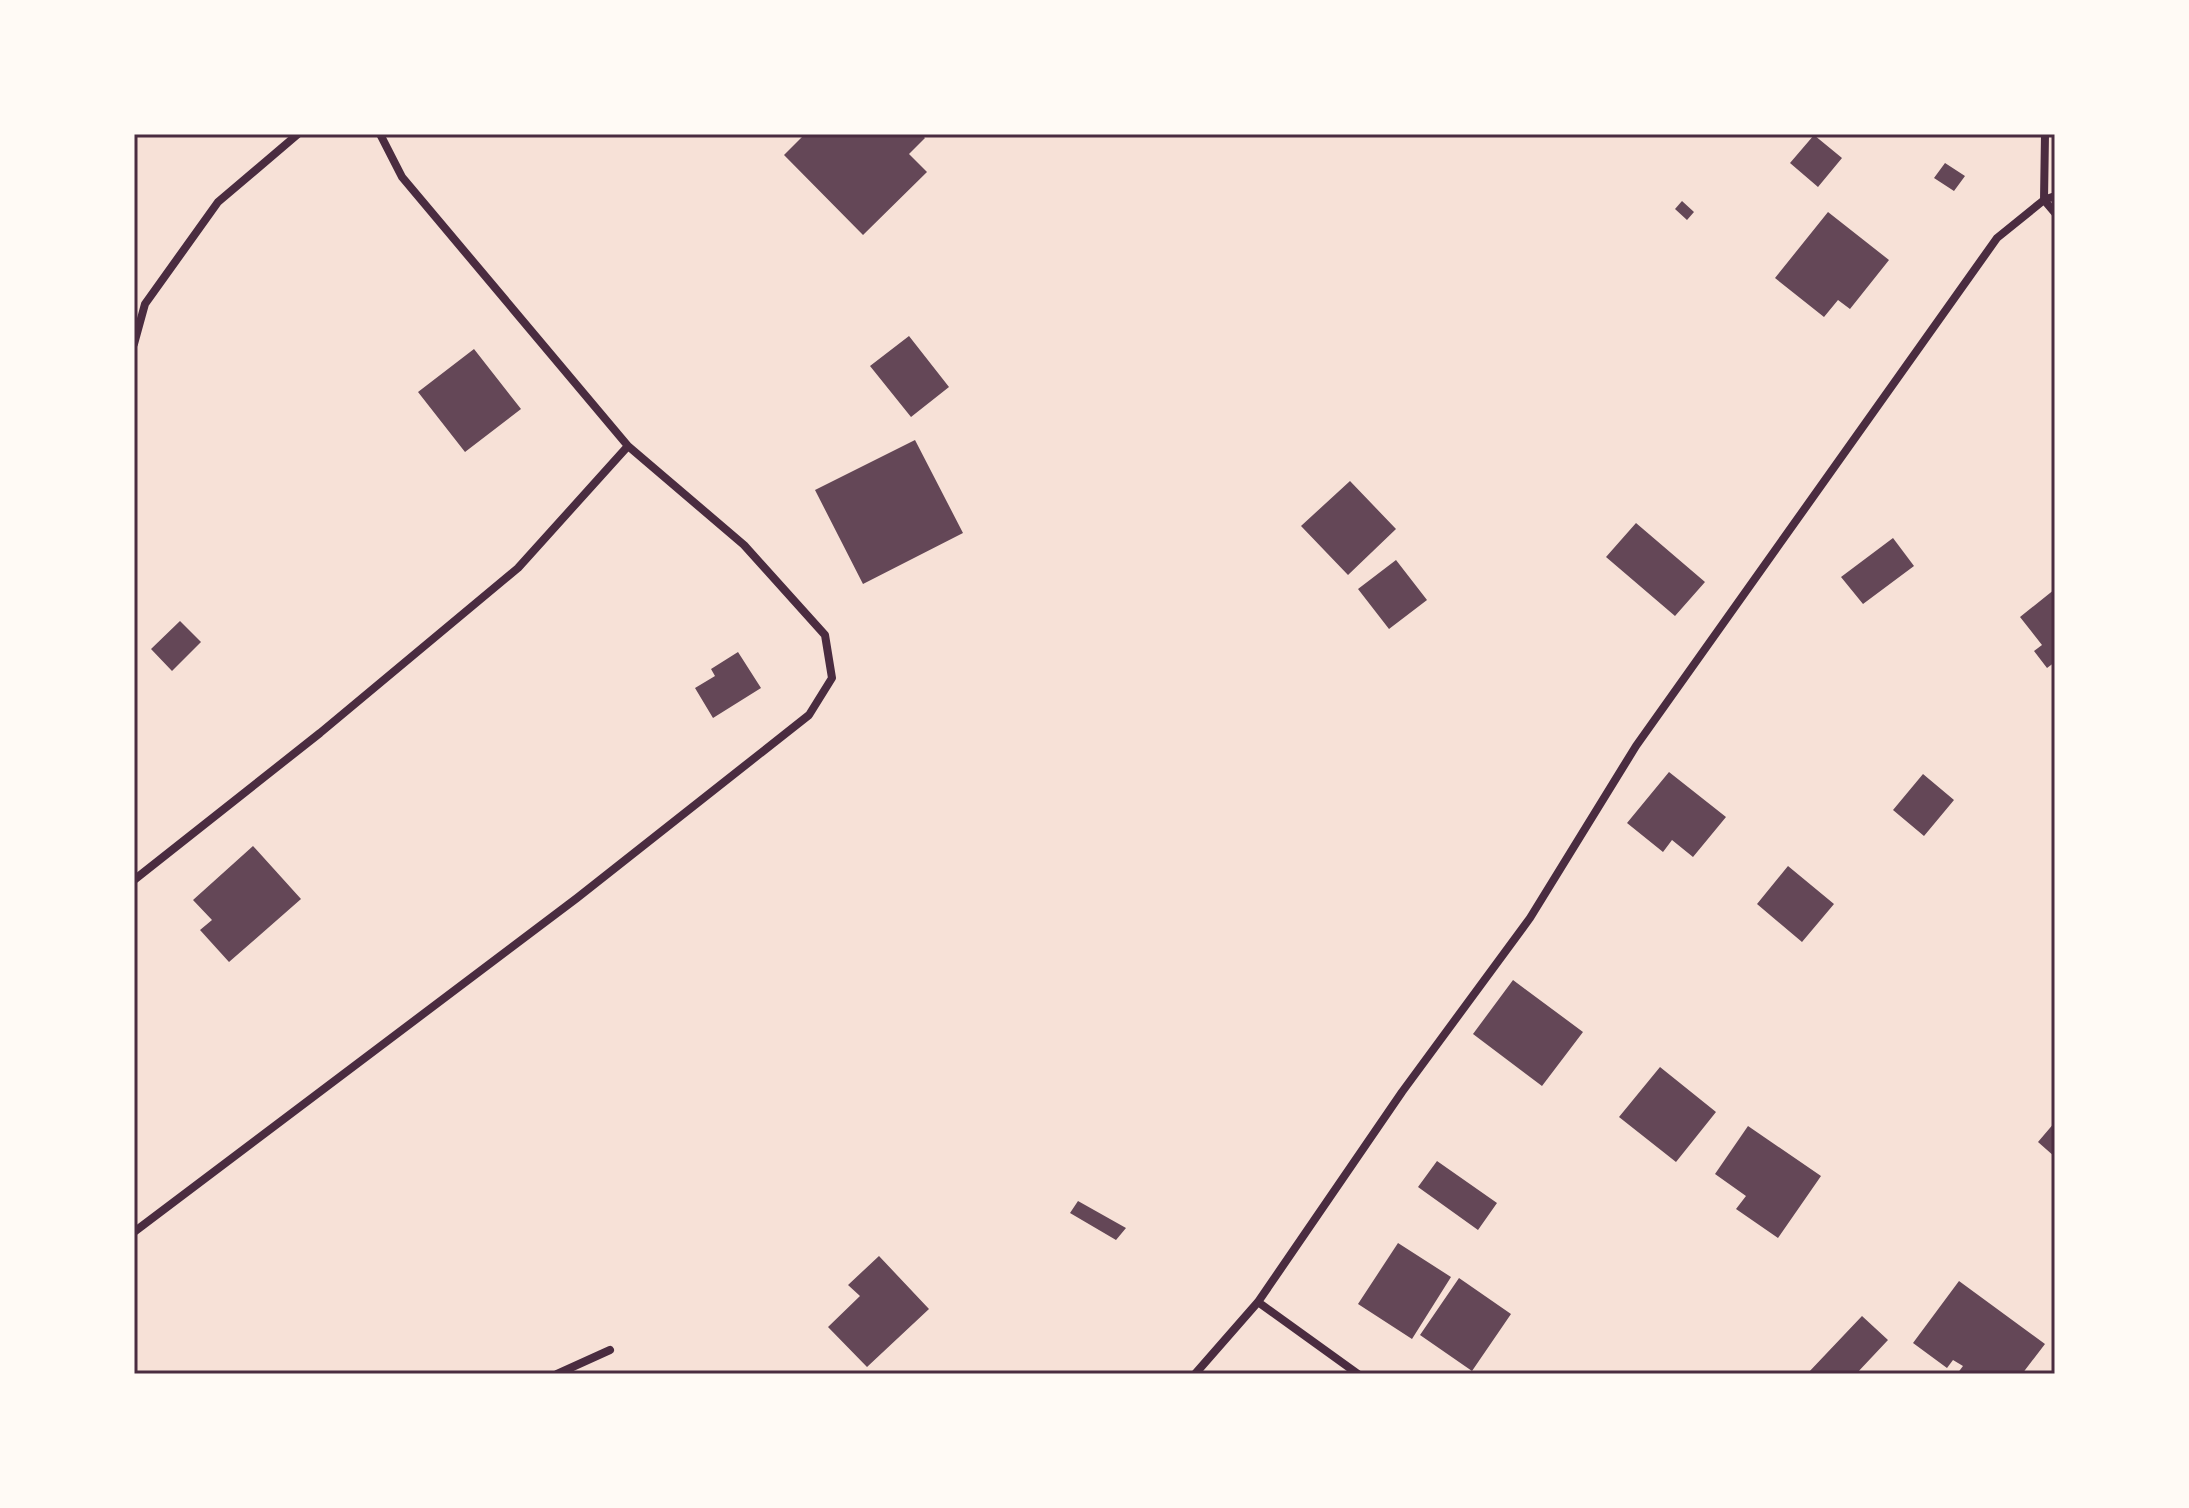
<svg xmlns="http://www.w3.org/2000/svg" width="2189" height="1508" font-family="'Fira Sans Condensed',sans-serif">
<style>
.building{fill:#644757}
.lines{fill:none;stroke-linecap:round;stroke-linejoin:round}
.minor{stroke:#4a2c40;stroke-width:8}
.neatline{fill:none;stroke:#4a2c40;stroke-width:3}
</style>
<rect width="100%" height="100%" fill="#f7e1d7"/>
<path class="building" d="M805 134H921L925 138 909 154 927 172 863 235 784 155Z
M1814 135 1842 158 1818 187 1790 163Z
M1945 163 1965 176 1954 191 1934 178Z
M1682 201 1694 212 1687 220 1675 209Z
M1828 212 1889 260 1850 309 1838 300 1824 317 1775 278Z
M909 336 949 387 911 417 870 366Z
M474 349 521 409 465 452 418 392Z
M915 440 963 533 863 584 815 490Z
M1350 481 1396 529 1348 575 1301 526Z
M1636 523 1705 582 1675 616 1606 557Z
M1893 538 1914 566 1863 604 1841 577Z
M1396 560 1427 600 1389 629 1358 589Z
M2055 589V662L2047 668 2034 651 2042 645 2020 617Z
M180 621 201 642 172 671 151 649Z
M738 652 761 688 713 718 695 688 715 676 711 669Z
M1669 772 1726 817 1693 857 1672 840 1663 852 1627 823Z
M1923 774 1954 800 1924 836 1893 810Z
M253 846 301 899 229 962 200 930 212 920 193 900Z
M1788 866 1834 904 1802 942 1757 904Z
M1513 980 1583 1032 1542 1086 1473 1034Z
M1660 1067 1716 1112 1676 1162 1619 1117Z
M2055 1122V1157L2038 1142Z
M1748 1126 1821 1176 1778 1238 1736 1209 1746 1196 1715 1174Z
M1437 1161 1497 1203 1478 1230 1418 1187Z
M1078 1201 1126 1228 1116 1240 1070 1213Z
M1398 1243 1451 1277 1412 1339 1358 1304Z
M879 1256 929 1309 867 1367 828 1327 860 1296 848 1285Z
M1459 1278 1511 1314 1472 1371 1420 1335Z
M1959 1281 2045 1344 2022 1374H1957L1963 1366 1953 1360 1947 1368 1913 1343Z
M1862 1316 1888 1340 1856 1374H1807Z"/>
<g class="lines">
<path class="minor" d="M2045 134 2044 200 2055 213
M134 344 145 304 218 202 298 134
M134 880 320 733 518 568 628 446
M134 1232 577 898 809 715 832 678 825 635 744 545 628 446 402 177 380 134
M1258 1302 1358 1374
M557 1374 610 1350
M1195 1374 1258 1302 1402 1092 1530 918 1636 746 1997 238 2044 200 2055 196"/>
</g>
<rect width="2189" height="1508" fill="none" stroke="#fffaf5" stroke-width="272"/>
<rect x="136" y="136" width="1917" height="1236" class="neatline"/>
</svg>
